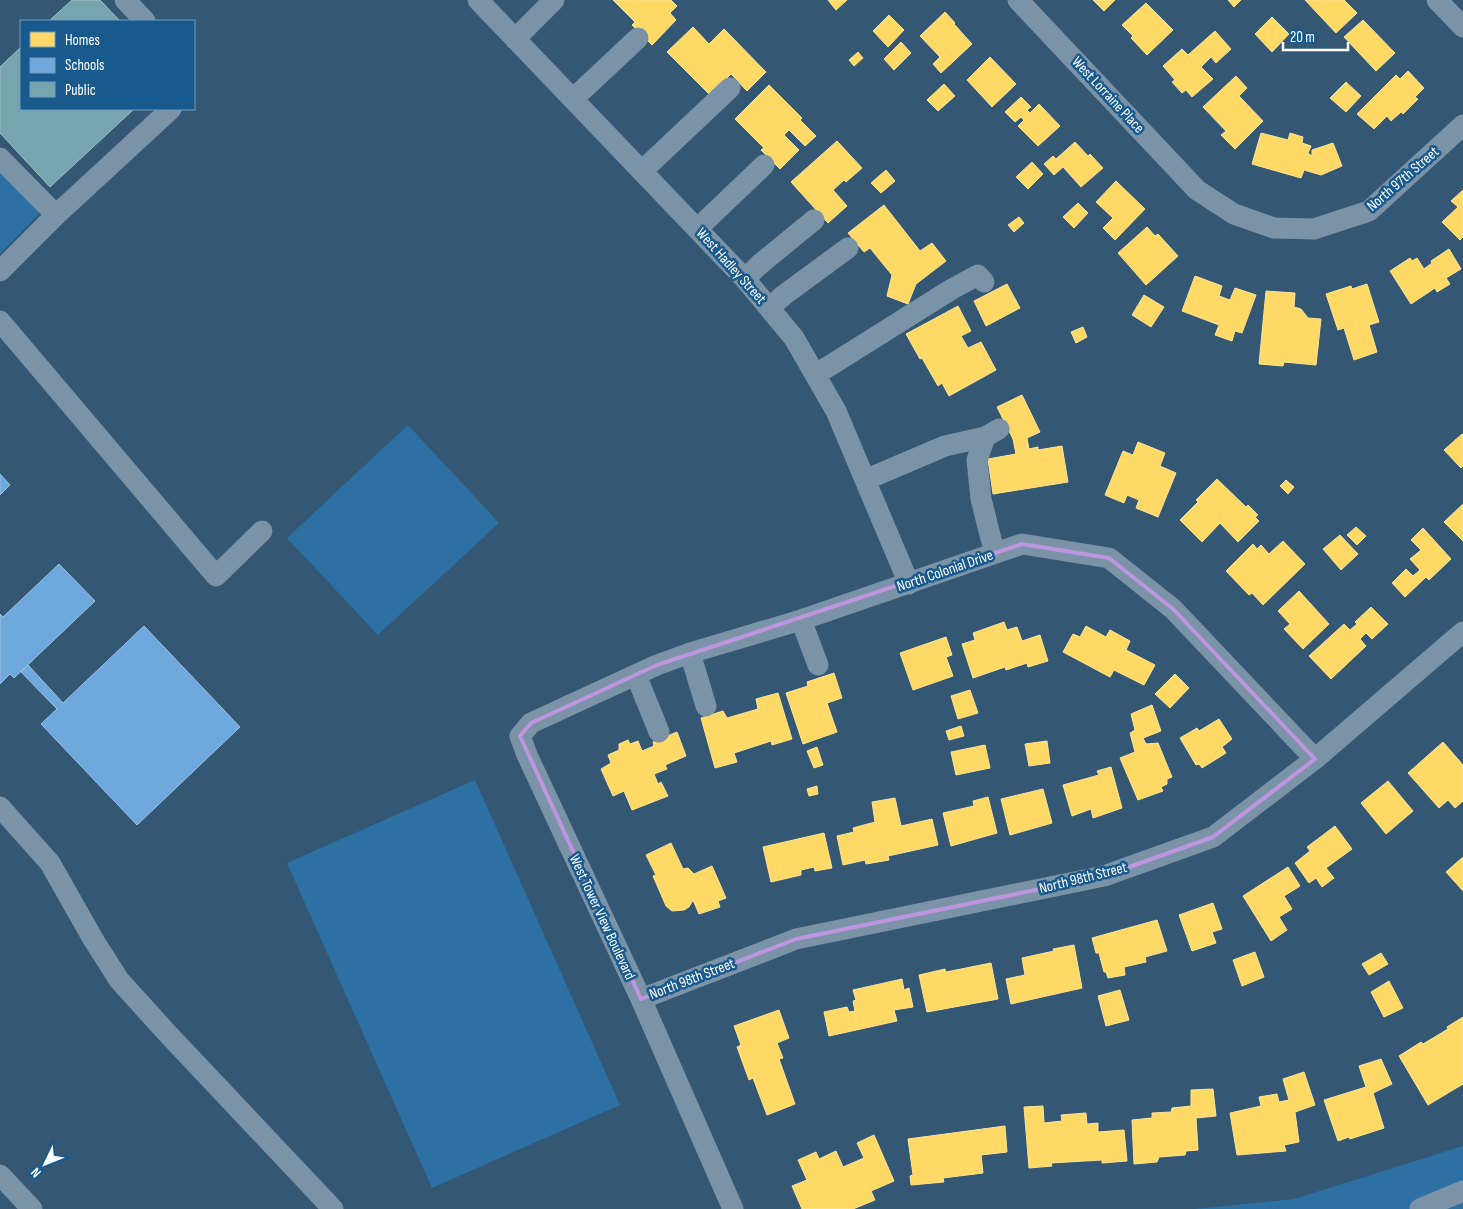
<svg xmlns="http://www.w3.org/2000/svg" width="1463" height="1209" font-family="'Sofia Sans Condensed',sans-serif">
<style>
.green{fill:#2d70a4}
.homes{fill:#ffd966;stroke:#ffe494}
.schools{fill:#6fa8dc;stroke:#9ac2e6}
.public{fill:#76a5af;stroke:#9fc0c7}
.lines{fill:none;stroke-linecap:round;stroke-linejoin:round}
.minor{stroke:#7b93a7;stroke-width:21}
.marked{fill:none;stroke:#bd96df;stroke-width:4;stroke-linejoin:round}
.labels{text-anchor:middle;dominant-baseline:central;stroke-width:5;stroke-linejoin:round;paint-order:stroke}
.street-label{font-size:15px;fill:#fff;stroke:#195a8e}
</style>
<rect width="100%" height="100%" fill="#345773"/>
<path class="green" d="M0 169 38 211V215L0 254Z
M408 425 499 523 378 635 287 538Z
M475 780 620 1105 432 1188 287 863Z
M1463 1146V1209H1194L1294 1199Z"/>
<path class="homes" d="M613 0H671L677 6 670 13 676 20 652 45 632 25 635 22Z
M828 0H847L836 10Z
M1093 0H1115L1104 11Z
M1228 0H1241L1234 7Z
M1305 0H1344L1357 13 1336 33Z
M1146 3 1173 30 1147 55 1131 38 1133 36 1122 25Z
M945 12 955 23 954 24 972 44 941 73 933 64 940 57 920 36Z
M889 15 904 30 888 47 873 31Z
M1272 17 1289 34 1272 52 1255 34Z
M1363 20 1395 53 1376 71 1344 37Z
M693 27 709 44 724 29 766 72 747 91 731 74 710 95 667 52Z
M1215 31 1231 49 1216 63 1211 57 1201 67 1213 79 1192 97 1186 90 1182 93 1172 82 1175 80 1163 66 1182 49 1188 55Z
M901 42 911 53 894 70 884 59Z
M858 52 863 58 854 66 849 60Z
M990 57 1016 84 992 107 967 80Z
M1408 71 1424 88 1415 97 1418 99 1403 114 1401 112 1391 121 1387 116 1374 129 1357 114 1396 75 1400 79Z
M1236 76 1247 88 1239 96 1263 121 1235 149 1221 135 1226 131 1203 107Z
M1346 82 1361 96 1346 112 1330 98Z
M944 84 955 96 938 111 927 100Z
M769 85 802 118 800 120 816 136 805 146 789 130 784 135 799 150 780 169 761 150 764 148 735 119Z
M1021 97 1031 107 1027 110 1030 113 1039 104 1060 126 1038 146 1018 126 1024 120 1021 117 1015 122 1005 112Z
M1261 133 1288 140 1290 133 1303 137 1302 143 1311 146 1308 153 1312 156V150L1333 143 1342 166 1321 175 1304 170 1301 178 1252 164Z
M837 141 862 168 846 182 844 180 833 190 847 206 828 223 791 182Z
M1075 142 1088 156 1090 154 1103 168 1081 187 1063 167 1054 175 1044 164 1053 156 1056 159Z
M1032 162 1043 174 1028 189 1016 177Z
M886 170 895 181 881 193 871 183Z
M1116 181 1145 209 1115 240 1103 228 1113 218 1096 202Z
M1463 190V237L1460 240 1442 222 1458 207 1451 201Z
M1078 203 1088 213 1074 228 1063 217Z
M884 205 920 251 932 243 946 261 916 284 908 304 887 296 892 275 870 248 864 252 848 233Z
M1019 217 1024 223 1014 232 1008 225Z
M1147 227 1155 236 1158 234 1178 256 1146 285 1118 253Z
M1449 249 1461 269 1446 278 1450 284 1437 292 1435 288 1411 304 1390 271 1410 258 1412 261 1417 258 1424 269 1432 263 1431 261Z
M1195 276 1222 286 1219 296 1230 300 1235 288 1256 295 1242 333 1235 331 1232 341 1215 335 1219 325 1182 311Z
M1007 284 1020 308 986 326 974 301Z
M1367 284 1379 322 1369 325 1377 352 1354 360 1344 328 1338 330 1326 294 1351 286 1352 289Z
M1266 291 1295 293 1294 307 1301 309 1308 318 1321 319 1316 365 1284 362 1283 366 1259 364Z
M1144 295 1164 307 1151 327 1132 315Z
M958 306 971 331 961 336 968 348 981 342 996 370 949 396 942 383 938 386 922 358 920 359 906 334Z
M1083 327 1087 337 1076 343 1071 332Z
M1022 395 1040 432 1027 438 1029 449 1038 447V450L1062 446 1068 482 993 494 988 459 1016 454 1013 439 997 407Z
M1462 434 1463 435V466L1461 468 1444 450Z
M1138 442 1165 453 1160 466 1176 473 1158 517 1136 508 1139 500 1127 495 1124 503 1105 495 1123 451 1133 455Z
M1217 479 1246 507 1248 505 1258 515 1255 517 1259 521 1238 542 1220 523 1202 542 1180 520 1198 502 1196 500Z
M1286 480 1294 487 1288 494 1280 486Z
M1463 504V541L1444 522Z
M1356 527 1366 536 1357 545 1347 535Z
M1423 528 1451 559 1429 580 1426 577 1405 597 1392 583 1406 569 1413 576 1420 570 1410 559 1421 550 1411 540Z
M1340 535 1358 554 1341 570 1323 549Z
M1283 541 1305 564 1263 605 1252 593 1249 595 1226 571 1253 544 1257 549 1261 545 1269 554Z
M1299 591 1329 624 1303 649 1284 629 1290 624 1278 611Z
M1371 607 1388 624 1372 639 1366 633 1360 639 1366 646 1331 679 1309 656 1344 624 1350 630 1357 624 1355 622Z
M1004 622 1007 630 1017 627 1022 641 1040 635 1048 661 1028 667 1027 663 1006 670 1005 667 973 678 962 644 975 640 973 633Z
M1086 626 1106 637 1110 630 1130 641 1126 650 1155 665 1144 685 1114 670 1110 677 1063 652 1073 634 1080 637Z
M946 637 952 655 946 657 953 676 913 690 900 653Z
M834 673 842 698 827 703 837 732 803 744 786 693 808 686 807 682Z
M1175 674 1189 688 1170 708 1155 694Z
M970 690 978 713 958 719 951 696Z
M778 693 792 739 772 745 771 741 734 753 737 762 715 768 701 718 723 711 727 718 758 709 756 699Z
M1152 705 1161 731 1143 738 1146 744 1158 743 1172 777 1167 779V784L1161 787 1163 791 1138 800 1120 758 1135 752 1130 733 1135 730 1131 714Z
M1219 719 1232 739 1222 747 1226 753 1202 768 1199 764 1196 765 1180 738 1197 728 1199 731Z
M961 726 964 736 949 740 946 731Z
M677 732 686 756 665 765 667 769 654 774 658 784 661 782 668 796 632 810 624 791 613 796 601 769 611 763 608 755 619 750V744L628 740 630 744 638 741 642 751 654 746 653 742Z
M1047 741 1050 763 1029 766 1025 744Z
M1443 742 1463 765V801L1455 808 1448 800 1439 808 1408 773Z
M985 745 990 768 956 775 951 752Z
M817 747 823 765 814 768 807 751Z
M1111 767 1122 808 1093 818 1091 809 1072 816 1063 785 1099 775 1097 771Z
M1388 781 1413 811 1386 834 1361 803Z
M817 786 818 794 809 796 807 789Z
M1043 789 1052 823 1010 835 1001 799Z
M988 797 997 833 951 846 943 813 974 806 973 801Z
M895 798 901 826 932 819 938 845 888 856 889 860 866 864 865 860 843 865 837 836 854 832 853 828 875 822 872 802Z
M1335 826 1352 849 1326 868 1334 878 1322 887 1316 878 1309 883 1295 863 1310 851 1307 847Z
M824 833 832 868 815 871 814 867 801 870V875L771 882 763 847Z
M671 843 683 869 688 868 694 874 712 866 726 898 718 901 720 907 699 914 693 900 689 907 684 910 672 911 666 906 653 876 656 875 646 855Z
M1463 857V891L1446 872Z
M1288 867 1300 886 1284 896 1292 909 1279 917 1287 930 1271 941 1243 896Z
M1213 903 1222 929 1212 932 1216 943 1192 951 1179 915Z
M1157 920 1167 951 1145 957 1146 962 1124 967 1125 975 1108 978 1106 972H1104L1099 953H1096L1092 938Z
M1074 945 1082 988 1011 1004 1006 979 1025 975 1022 958 1054 951 1053 949Z
M1255 952 1264 977 1242 986 1233 960Z
M1381 953 1388 964 1369 975 1362 964Z
M991 963 998 999 927 1012 919 975 945 969 946 972Z
M902 979 904 990 909 988 913 1007 894 1010 897 1021 829 1036 824 1012 847 1007 849 1012 855 1011 853 1001 856 1000 853 990Z
M1389 981 1403 1008 1384 1017 1371 992Z
M1120 990 1129 1020 1106 1026 1098 996Z
M779 1010 789 1038 777 1043 783 1058 779 1059 795 1104 767 1115 753 1078 749 1080 737 1047 741 1045 734 1026Z
M1463 1017V1084L1428 1105 1399 1056 1421 1042 1423 1044 1448 1029 1447 1027Z
M1381 1059 1392 1084 1373 1093 1384 1128 1350 1139 1349 1137 1338 1141 1324 1100 1366 1087 1359 1066Z
M1304 1072 1315 1105 1295 1112 1299 1142 1284 1145 1286 1151 1237 1155 1230 1113 1261 1106 1259 1097 1277 1094 1279 1102 1289 1100 1283 1079Z
M1213 1089 1216 1116 1196 1118 1198 1150 1186 1151 1185 1155 1159 1157 1157 1162 1134 1164 1132 1120 1152 1118V1113L1171 1112 1172 1108 1191 1106V1090Z
M1043 1106 1044 1123 1062 1121 1061 1115 1086 1113 1087 1124 1098 1123V1132L1124 1130 1127 1161 1102 1163V1160L1051 1163 1052 1166 1029 1168 1024 1107Z
M1005 1126 1007 1152 981 1155 983 1173 943 1178 944 1182 911 1185 910 1176 913 1175 908 1139Z
M874 1135 894 1181 871 1191 875 1200 853 1209H802L792 1186 807 1180 798 1160 816 1152 819 1159 836 1151 843 1167 864 1158 857 1143Z"/>
<path class="schools" d="M0 474 10 485 0 495Z
M59 564 95 601 14 678 10 674 0 684V614L3 617Z
M144 626 240 727 137 825 41 724 57 709 21 672 28 665 63 703Z"/>
<path class="public" d="M72 0H100L120 21H49Z
M21 47V109H134L50 187 0 133V67Z"/>
<g class="lines">
<path class="minor" d="M125 0 145 21
M478 0 745 279 794 338 836 411 909 584
M1018 0 1197 190 1234 214 1274 228 1314 229 1369 211 1463 125
M1437 0 1463 27
M515 39 554 0
M573 99 638 38
M0 158 56 215 0 271
M642 171 730 88
M56 215 171 109
M697 229 764 165
M745 279 759 265 814 220
M769 308 784 295 848 248
M0 321 216 576 262 531
M815 375 952 289 978 275 984 282
M865 480 945 446 985 437
M996 553 991 539 981 499 977 460 985 437 999 429
M801 620 818 665
M690 653 706 706
M636 675 659 732
M0 807 50 863 93 939 119 980 167 1033 333 1209
M641 999 796 939 1104 876 1213 837 1315 759 1463 632
M0 1175 32 1209
M733 1209 641 999 527 755 520 736 531 723 657 665 690 653 801 620 1022 544 1109 558 1173 609 1315 759
M1420 1209 1463 1191"/>
</g>
<path class="marked" d="M1022 544 1109 558 1173 609 1315 759 1213 837 1104 876 796 939 641 999 520 736 531 723 657 665Z"/>
<g class="labels">
<g class="street-label">
<text transform="translate(1108 95) rotate(47)">West Lorraine Place</text>
<text transform="translate(1403 179) rotate(-41)">North 97th Street</text>
<text transform="translate(731 266) rotate(48)">West Hadley Street</text>
<text transform="translate(945 571) rotate(-19)">North Colonial Drive</text>
<text transform="translate(1083 878) rotate(-14)">North 98th Street</text>
<text transform="translate(602 917) rotate(65)">West Tower View Boulevard</text>
<text transform="translate(692 979) rotate(-21)">North 98th Street</text>
</g>
</g>
<rect x="20" y="20" width="175" height="90" fill="#195a8e" stroke="#759cbb"/>
<rect x="30" y="32" width="25" height="15" fill="#ffd966" stroke="#759cbb"/>
<text x="65" y="45" font-size="15" fill="#ffffff">Homes</text>
<rect x="30" y="58" width="25" height="15" fill="#6fa8dc" stroke="#759cbb"/>
<text x="65" y="70" font-size="15" fill="#ffffff">Schools</text>
<rect x="30" y="82" width="25" height="15" fill="#76a5af" stroke="#759cbb"/>
<text x="65" y="95" font-size="15" fill="#ffffff">Public</text>
<g transform="translate(45 1164) rotate(227)" stroke="#195a8e" stroke-width="4" paint-order="stroke">
<path d="M0-4L9 19L0 12L-9 19Z" fill="#ffffff"/>
<text y="-8" font-size="14" font-weight="bold" text-anchor="middle" fill="#ffffff">N</text>
</g>
<path d="M1283 42v8h65v-8" fill="none" stroke="#ffffff" stroke-width="2.5"/>
<text x="1290" y="42" font-size="15" fill="#ffffff" stroke="#195a8e" stroke-width="4" paint-order="stroke">20 m</text>
</svg>
